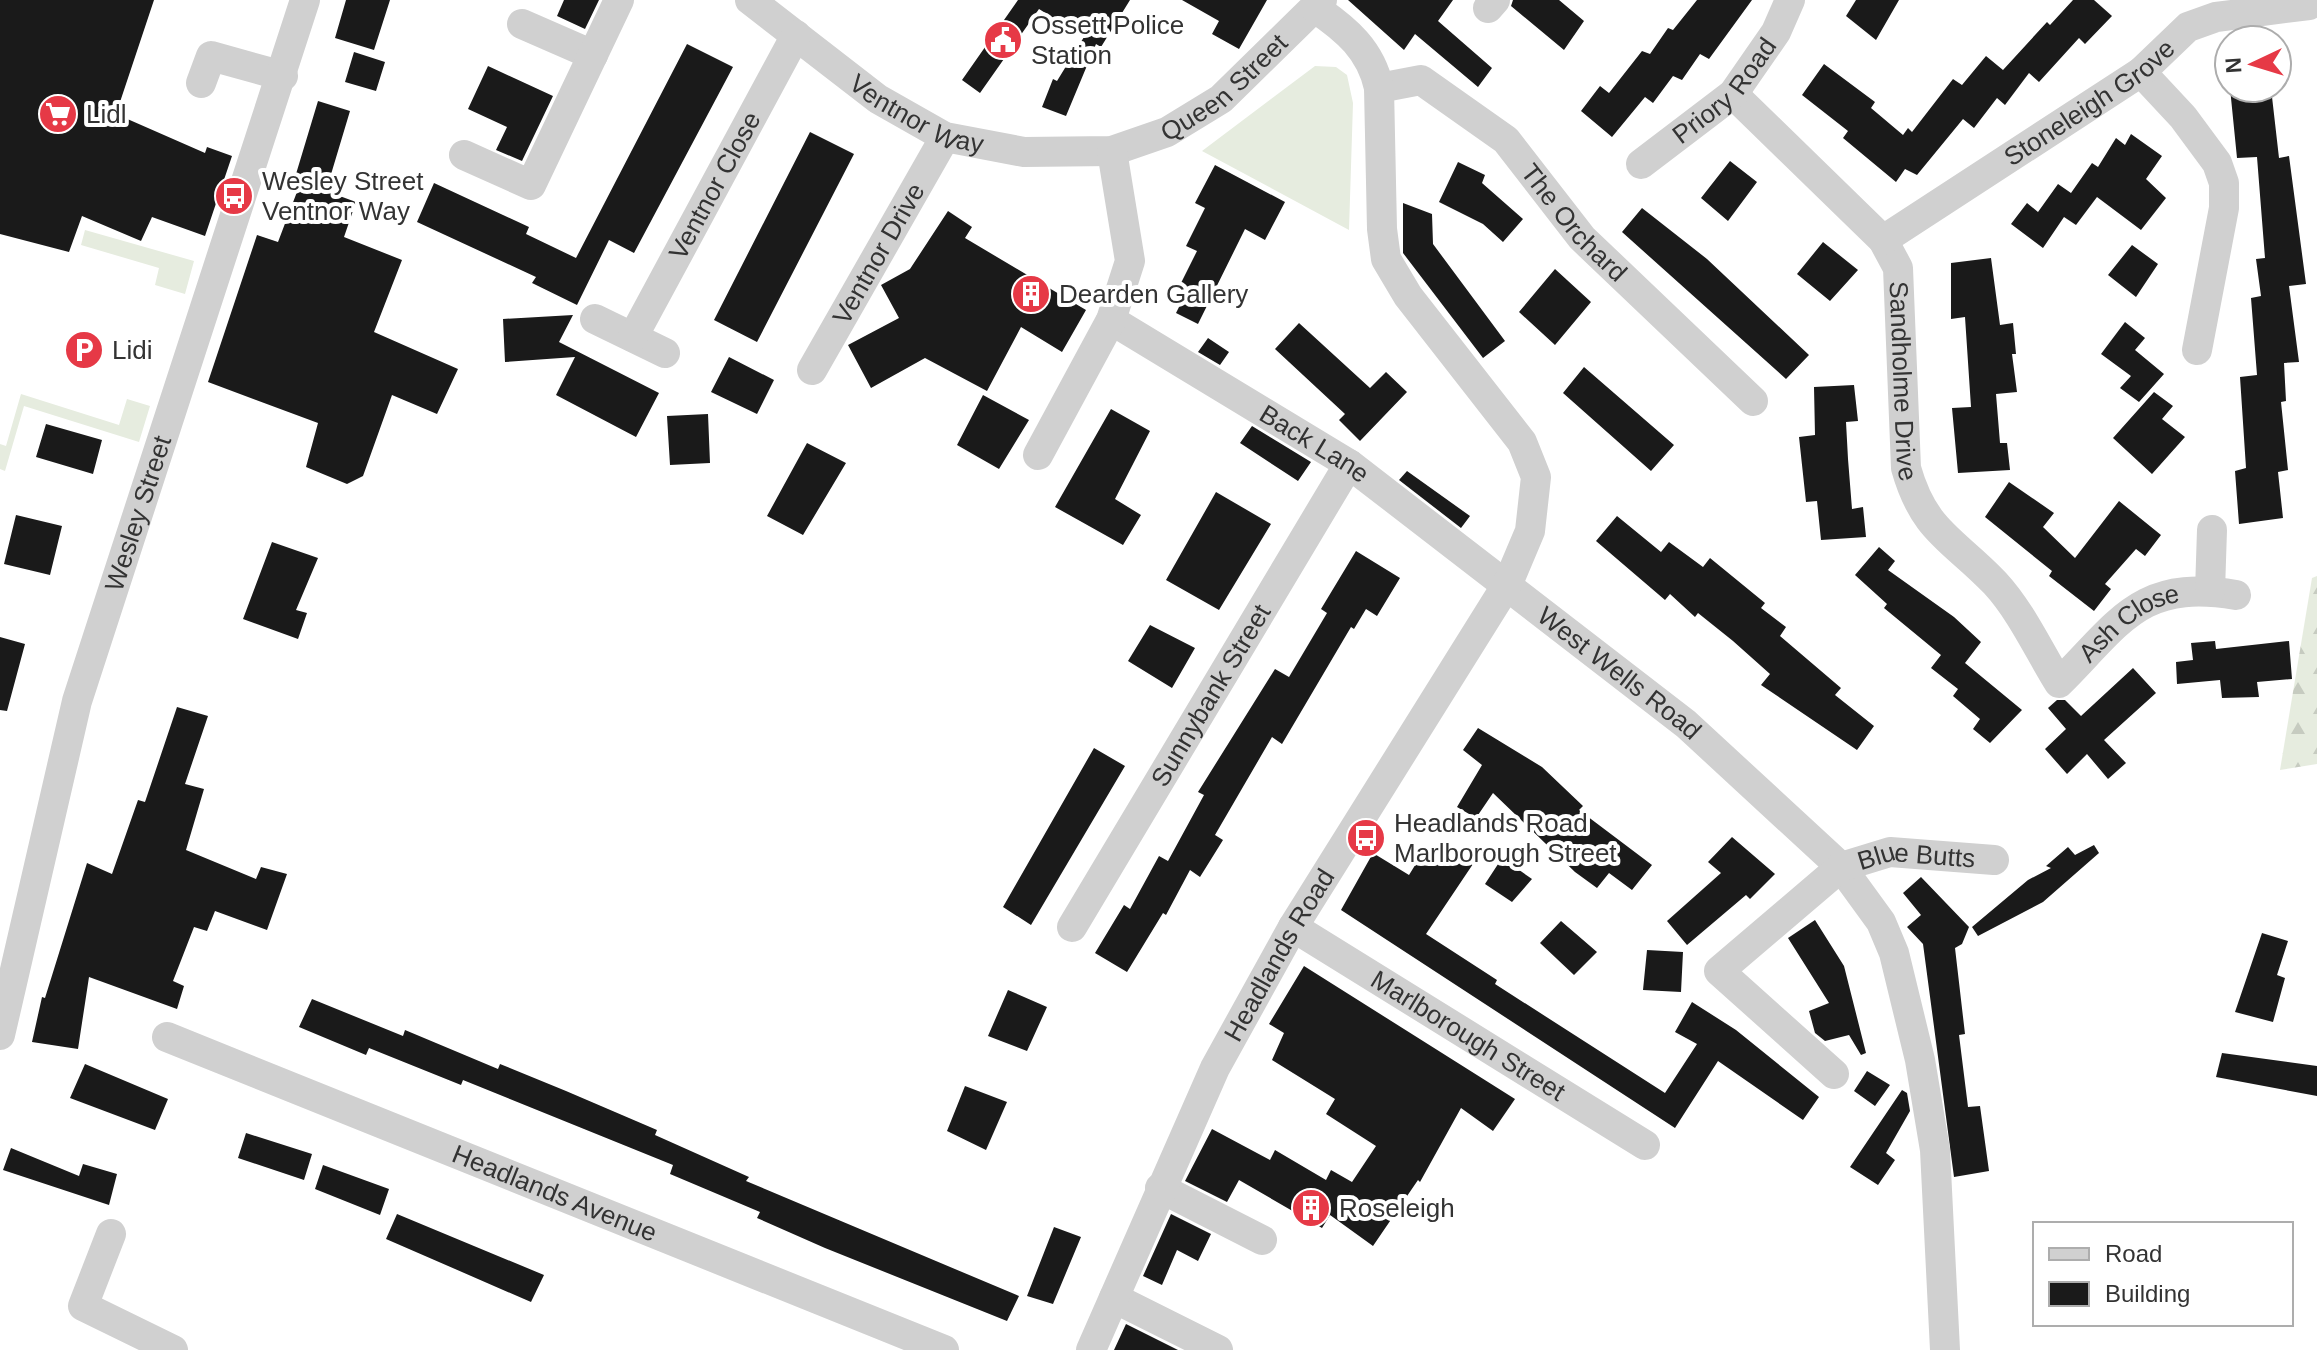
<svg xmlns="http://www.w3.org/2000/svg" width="2317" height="1350" font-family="Helvetica,sans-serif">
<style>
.grass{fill:#e6ecdf}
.forest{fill:url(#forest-firs)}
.building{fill:#1a1a1a}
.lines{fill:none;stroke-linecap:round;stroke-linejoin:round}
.minor{stroke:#d0d0d0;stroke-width:30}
.labels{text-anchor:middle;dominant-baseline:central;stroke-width:8;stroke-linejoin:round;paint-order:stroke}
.poi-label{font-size:26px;fill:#333;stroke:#fff;text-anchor:start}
.street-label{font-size:26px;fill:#333;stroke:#fff}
</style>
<defs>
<pattern id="forest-firs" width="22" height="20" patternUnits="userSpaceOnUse" patternTransform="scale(2)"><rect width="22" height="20" fill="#e6ecdf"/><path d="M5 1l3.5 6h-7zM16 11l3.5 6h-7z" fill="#c6cbc0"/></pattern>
</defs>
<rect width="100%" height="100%" fill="#fff"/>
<path class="grass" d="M1315 66 1336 67 1347 75 1353 103 1349 230 1202 151Z
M85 230 194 261 185 294 155 285 159 268 81 245Z
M21 394 119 425 127 399 150 406 139 442 24 406 5 471 0 469V444L6 446Z"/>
<path class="forest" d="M2317 576V764L2280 770 2312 578Z"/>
<path class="building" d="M0 0H154L116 114 205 153 207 147 232 156 205 236 152 217 141 241 82 216 69 252 0 234Z
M346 0H390L374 50 335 38Z
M564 0H599L585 29 557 16Z
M1018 0H1130L1101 47 1096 44 1066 116 1042 107 1053 79 1057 81 1084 37 1039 9 980 93 962 80Z
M1182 0H1267L1239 49 1212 34 1219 21Z
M1348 0H1453L1438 21 1492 68 1478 87 1415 34 1404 50Z
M1513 0H1559L1584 21 1564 50 1511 6Z
M1697 0H1752L1709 59 1700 54 1682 80 1673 76 1653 103 1645 97 1612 137 1581 111 1600 86 1609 93 1642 51 1650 54 1668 28 1673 30Z
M1856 0H1899L1876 40 1846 16Z
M2073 0H2094L2112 16 2085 44 2079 38 2039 82 2029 73 2005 105 1997 98 1974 128 1963 119 1917 175 1905 169 1896 182 1843 138 1848 131 1802 95 1824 64 1875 102 1871 108 1903 135 1908 128 1912 132 1953 79 1962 85 1986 56 2003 70 2047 22 2050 25Z
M687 44 733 67 634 253 609 240 577 305 532 283 536 277 417 222 434 183 529 227 526 234 576 258Z
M354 52 385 62 376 91 345 82Z
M488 66 553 96 522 161 496 150 507 127 468 109Z
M2230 88H2271L2279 158 2289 156 2306 284 2289 286 2299 362 2284 363 2286 401 2281 402 2288 470 2278 472 2283 518 2239 524 2235 471 2246 468 2240 377 2257 375 2251 298 2261 296 2256 259 2265 258 2257 157 2237 158Z
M318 101 350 111 326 191 356 202 344 237 402 260 374 332 458 369 437 414 392 395 363 476 347 484 306 467 318 423 208 382 257 235 278 242 303 176 296 174Z
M810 132 854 154 757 342 714 320Z
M2131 134 2162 156 2146 179 2166 198 2141 230 2097 197 2076 225 2064 217 2043 248 2011 224 2027 203 2038 212 2058 184 2071 193 2092 163 2098 167 2116 138 2125 145Z
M1730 161 1757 182 1728 221 1701 198Z
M1458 162 1485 175 1482 183 1523 219 1503 242 1483 224 1439 202Z
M1215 165 1285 202 1265 240 1245 229 1198 324 1176 313 1188 289 1180 285 1197 251 1186 246 1205 208 1195 203Z
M1403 203 1432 214 1433 244 1505 341 1483 358 1403 253Z
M1642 208 1707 259 1809 355 1786 379 1622 232Z
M948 211 972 227 965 238 1086 310 1062 352 1021 327 987 391 925 358 871 388 848 345 899 318 881 285 910 269Z
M1823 242 1858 270 1830 301 1797 274Z
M2132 245 2158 264 2136 297 2108 275Z
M1991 258 2000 325 2013 323 2016 354H2012L2017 392 1996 394 2000 443H2007L2010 470 1958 473 1952 408 1971 407 1965 317 1951 319V263Z
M1555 269 1591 302 1555 345 1519 312Z
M573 315 559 342 659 393 636 437 556 395 575 357 505 362 503 319Z
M2125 322 2145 338 2135 350 2164 374 2139 402 2120 388 2131 376 2101 354Z
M1299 323 1370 388 1386 372 1407 392 1360 441 1339 420 1345 414 1275 349Z
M1208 338 1229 352 1220 365 1198 352Z
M729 357 774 380 757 414 711 392Z
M1584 367 1674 445 1651 471 1563 393Z
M1854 385 1858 421 1846 422 1848 459 1852 509 1863 507 1866 537 1821 540 1817 501 1806 502 1799 437 1815 435 1814 387Z
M2154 392 2173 406 2162 419 2185 437 2152 474 2113 438Z
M983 395 1029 420 999 469 957 445Z
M1111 409 1150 431 1115 499 1141 515 1123 545 1055 507Z
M708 414 710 463 670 465 667 416Z
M46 424 102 440 93 474 36 457Z
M1252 426 1311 462 1298 481 1240 443Z
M807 443 846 463 803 535 767 516Z
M1407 471 1470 516 1461 528 1399 480Z
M2009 482 2054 513 2043 527 2075 558 2119 501 2161 535 2145 556 2136 549 2105 584 2111 589 2094 611 2049 576 2052 571 1985 517Z
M1216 492 1271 524 1219 610 1166 580Z
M16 515 62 526 50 575 4 564Z
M1617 516 1661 552 1669 542 1703 567 1710 558 1765 603 1761 608 1786 627 1780 636 1841 688 1835 695 1874 726 1857 750 1761 685 1770 674 1733 641 1698 613 1695 617 1670 594 1665 600 1596 541Z
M272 542 318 558 296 610 307 613 298 639 243 619Z
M1879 547 1895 561 1888 570 1954 617 1981 642 1965 663 2022 710 1990 743 1973 729 1980 719 1953 696 1958 689 1931 668 1941 655 1884 608 1887 604 1855 575Z
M1356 551 1400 578 1377 616 1366 609 1354 629 1351 627 1282 744 1272 737 1215 835 1223 840 1200 877 1190 870 1166 915 1163 913 1127 972 1095 953 1124 905 1130 909 1159 856 1168 861 1204 795 1198 792 1275 669 1289 677 1327 613 1321 609Z
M1150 625 1195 648 1172 688 1128 661Z
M0 637 25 644 7 711 0 710Z
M2215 641 2216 649 2289 641 2292 679 2257 682 2259 697 2222 698 2220 680 2177 684 2176 662 2193 660 2191 643Z
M2133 668 2156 693 2104 740 2126 763 2108 779 2087 754 2067 774 2045 749 2066 729 2048 708 2057 700H2065L2081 716Z
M177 707 208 716 185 784 204 789 186 850 256 879 261 867 287 874 267 930 215 911 207 931 194 927 173 981 184 986 177 1009 89 977 78 1049 32 1042 42 997 45 998 87 863 112 874 138 800 145 802Z
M1478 728 1542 767 1583 806 1579 810 1652 865 1632 890 1609 873 1597 888 1575 872 1493 793 1476 818 1457 807 1482 765 1463 750Z
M1094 748 1125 766 1031 925 1003 907Z
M1732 837 1775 874 1750 899 1746 895 1687 945 1667 921 1721 873 1708 862Z
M1451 845 1475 861 1426 934 1497 980 1495 984 1665 1093 1697 1044 1675 1032 1692 1002 1736 1030 1819 1097 1803 1120 1718 1061 1675 1128 1341 910 1373 853 1409 875 1422 854 1439 863Z
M2094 845 2099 853 2043 902 1978 936 1972 927 2028 880 2051 868 2046 866 2068 847 2075 855Z
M1502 858 1532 879 1512 902 1485 884Z
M1921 877 1969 927 1962 944 1955 948 1965 1034 1959 1035 1968 1107 1980 1106 1989 1171 1954 1177 1923 944 1907 927 1921 915 1903 893Z
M1815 920 1844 966 1866 1053 1861 1055 1849 1035 1825 1041 1815 1033 1809 1011 1829 1003 1788 938Z
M1561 921 1597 952 1574 975 1540 943Z
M2262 933 2288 941 2277 975 2285 978 2273 1022 2235 1012Z
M1647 950 1683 952 1681 992 1643 990Z
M1304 966 1515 1099 1493 1131 1461 1108 1420 1182 1418 1180 1373 1246 1330 1215 1322 1228 1239 1180 1227 1202 1185 1181 1212 1129 1270 1160 1275 1150 1326 1180 1331 1170 1352 1182 1376 1146 1326 1114 1335 1099 1272 1060 1284 1033 1269 1024Z
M1008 990 1047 1007 1027 1051 988 1036Z
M312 999 403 1036 405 1030 498 1069 500 1064 566 1091 657 1130 655 1135 749 1177 746 1181 1019 1296 1007 1321 825 1248 757 1218 760 1212 670 1174 673 1165 463 1080 461 1085 369 1048 366 1055 299 1027Z
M2222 1053 2317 1066V1096L2216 1077Z
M85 1064 168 1099 155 1130 70 1098Z
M1867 1071 1890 1085 1875 1106 1854 1091Z
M965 1086 1007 1102 986 1150 947 1131Z
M1902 1090 1907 1093 1910 1111 1886 1153 1895 1160 1878 1185 1850 1167Z
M246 1133 312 1154 304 1180 238 1158Z
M11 1148 79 1176 83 1164 117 1174 109 1205 3 1170Z
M323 1165 389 1189 380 1215 315 1189Z
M397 1214 544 1275 531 1302 386 1239Z
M1171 1214 1211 1234 1198 1261 1177 1250 1162 1285 1143 1276Z
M1054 1227 1081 1237 1053 1304 1027 1296Z
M1126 1324 1178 1350H1114Z"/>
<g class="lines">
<g class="minor">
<path id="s1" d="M750 0 878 99 945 137 1024 152 1112 151 1167 132 1221 99 1322 0"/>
<path d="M1488 8 1495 0"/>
<path d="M522 24 593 55"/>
<path d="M2141 72 2183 117 2217 163 2224 183V208L2197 350"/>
<path d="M201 83 211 56 283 76"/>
<path id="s2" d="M1379 88 1421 80 1506 140 1582 238 1753 401"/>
<path id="s3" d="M1733 94 1883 240 1898 268 1906 468C1924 532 1953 539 1995 583 2021 611 2039 651 2059 683 2121 621 2140 579 2236 595"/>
<path d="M464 155 531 185 619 0"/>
<path id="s4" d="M1641 164 1733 94 1776 32 1790 0"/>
<path id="s5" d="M1883 240 2141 72 2188 27 2216 17 2309 5"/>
<path d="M595 319 665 353"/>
<path id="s6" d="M1111 320 1349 464 1686 724 1841 867 1881 922 1894 953 1920 1060 1935 1150 1945 1350"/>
<path id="s7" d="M633 337 796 35"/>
<path id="s8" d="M812 370 945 137"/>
<path d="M1038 455 1111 320 1130 261 1112 151"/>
<path d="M2210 591 2212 530"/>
<path id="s9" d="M1072 927 1349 464"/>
<path id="s10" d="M1293 927 1645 1145"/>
<path id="s11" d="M0 1035 77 701 305 0"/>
<path id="s12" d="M167 1037 944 1350"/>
<path id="s13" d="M1834 1074 1719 971 1841 867 1890 852 1994 860"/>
<path d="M1160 1188 1262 1240"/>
<path d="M111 1234 83 1306 173 1350"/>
<path d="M1114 1298 1218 1350"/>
<path id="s14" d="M1091 1350 1215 1068 1293 927 1508 583 1530 531 1536 477 1522 442 1408 296 1386 259 1382 229 1379 88C1371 50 1346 29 1315 8"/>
</g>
</g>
<defs>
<symbol id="civic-disc" viewBox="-11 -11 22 22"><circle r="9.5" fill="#e63946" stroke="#fff"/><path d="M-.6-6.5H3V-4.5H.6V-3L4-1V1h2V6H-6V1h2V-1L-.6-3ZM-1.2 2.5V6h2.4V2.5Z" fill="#fff"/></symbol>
<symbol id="supermarket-disc" viewBox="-11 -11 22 22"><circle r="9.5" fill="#e63946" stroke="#fff"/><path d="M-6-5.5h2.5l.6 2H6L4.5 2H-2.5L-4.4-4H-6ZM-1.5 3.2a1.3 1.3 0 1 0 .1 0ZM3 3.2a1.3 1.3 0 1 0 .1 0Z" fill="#fff"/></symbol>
<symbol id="bus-disc" viewBox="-11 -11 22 22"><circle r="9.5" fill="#e63946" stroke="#fff"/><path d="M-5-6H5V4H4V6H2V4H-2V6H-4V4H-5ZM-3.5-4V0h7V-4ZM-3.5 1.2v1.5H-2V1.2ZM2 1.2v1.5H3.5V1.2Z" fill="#fff"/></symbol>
<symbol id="building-disc" viewBox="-11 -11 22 22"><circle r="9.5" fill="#e63946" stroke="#fff"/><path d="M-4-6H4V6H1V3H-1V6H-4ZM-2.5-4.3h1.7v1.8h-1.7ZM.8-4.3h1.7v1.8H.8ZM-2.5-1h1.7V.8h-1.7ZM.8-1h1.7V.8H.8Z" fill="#fff"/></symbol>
<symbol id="parking-disc" viewBox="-11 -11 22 22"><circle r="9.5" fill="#e63946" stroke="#fff"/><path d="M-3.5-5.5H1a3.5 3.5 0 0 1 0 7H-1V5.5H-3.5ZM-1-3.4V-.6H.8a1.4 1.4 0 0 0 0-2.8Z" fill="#fff"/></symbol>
</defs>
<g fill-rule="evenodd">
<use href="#civic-disc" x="981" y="18" width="44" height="44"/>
<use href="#supermarket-disc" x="36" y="92" width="44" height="44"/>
<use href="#bus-disc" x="212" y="174" width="44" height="44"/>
<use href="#building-disc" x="1009" y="272" width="44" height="44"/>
<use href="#parking-disc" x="62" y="328" width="44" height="44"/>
<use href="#bus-disc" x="1344" y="816" width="44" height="44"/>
<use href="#building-disc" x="1289" y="1186" width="44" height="44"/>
</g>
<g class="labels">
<g class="poi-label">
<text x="1031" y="25">Ossett Police<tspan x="1031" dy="30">Station</tspan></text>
<text x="86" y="114">Lidl</text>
<text x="262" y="181">Wesley Street<tspan x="262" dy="30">Ventnor Way</tspan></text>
<text x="1059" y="294">Dearden Gallery</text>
<text x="112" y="350">Lidi</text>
<text x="1394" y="823">Headlands Road<tspan x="1394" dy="30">Marlborough Street</tspan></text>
<text x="1339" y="1208">Roseleigh</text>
</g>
<g class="street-label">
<text stroke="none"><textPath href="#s1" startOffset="538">Queen Street</textPath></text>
<text stroke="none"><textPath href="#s4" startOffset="112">Priory Road</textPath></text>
<text stroke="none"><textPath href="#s5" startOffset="248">Stoneleigh Grove</textPath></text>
<text stroke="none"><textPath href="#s1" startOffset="204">Ventnor Way</textPath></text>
<text stroke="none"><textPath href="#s7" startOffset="172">Ventnor Close</textPath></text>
<text stroke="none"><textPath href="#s2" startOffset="254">The Orchard</textPath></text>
<text stroke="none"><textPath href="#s8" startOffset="134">Ventnor Drive</textPath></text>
<text stroke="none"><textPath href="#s3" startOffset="354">Sandholme Drive</textPath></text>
<text stroke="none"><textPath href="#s6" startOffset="238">Back Lane</textPath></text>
<text stroke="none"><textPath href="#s11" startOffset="540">Wesley Street</textPath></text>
<text stroke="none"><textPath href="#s3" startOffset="802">Ash Close</textPath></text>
<text stroke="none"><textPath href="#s6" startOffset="620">West Wells Road</textPath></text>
<text stroke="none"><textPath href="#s9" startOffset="270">Sunnybank Street</textPath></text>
<text stroke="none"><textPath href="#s13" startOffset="392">Blue Butts</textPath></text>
<text stroke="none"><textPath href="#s14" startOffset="438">Headlands Road</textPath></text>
<text stroke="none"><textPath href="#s10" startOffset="206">Marlborough Street</textPath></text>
<text stroke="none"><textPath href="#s12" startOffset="418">Headlands Avenue</textPath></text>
</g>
</g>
<rect x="2033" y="1222" width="260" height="104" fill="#ffffff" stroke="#adadad" stroke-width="2"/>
<rect x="2049" y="1248" width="40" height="12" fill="#d0d0d0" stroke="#adadad" stroke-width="2"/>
<text x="2105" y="1262" font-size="24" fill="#333333">Road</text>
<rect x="2049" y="1282" width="40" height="24" fill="#1a1a1a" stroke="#adadad" stroke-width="2"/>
<text x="2105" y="1302" font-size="24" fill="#333333">Building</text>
<g transform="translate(2253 64) rotate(266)"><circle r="38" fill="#ffffff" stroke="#adadad" stroke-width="2"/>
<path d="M0-6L14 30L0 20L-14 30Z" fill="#e63946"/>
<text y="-12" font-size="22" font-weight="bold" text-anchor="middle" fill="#333333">N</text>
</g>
</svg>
